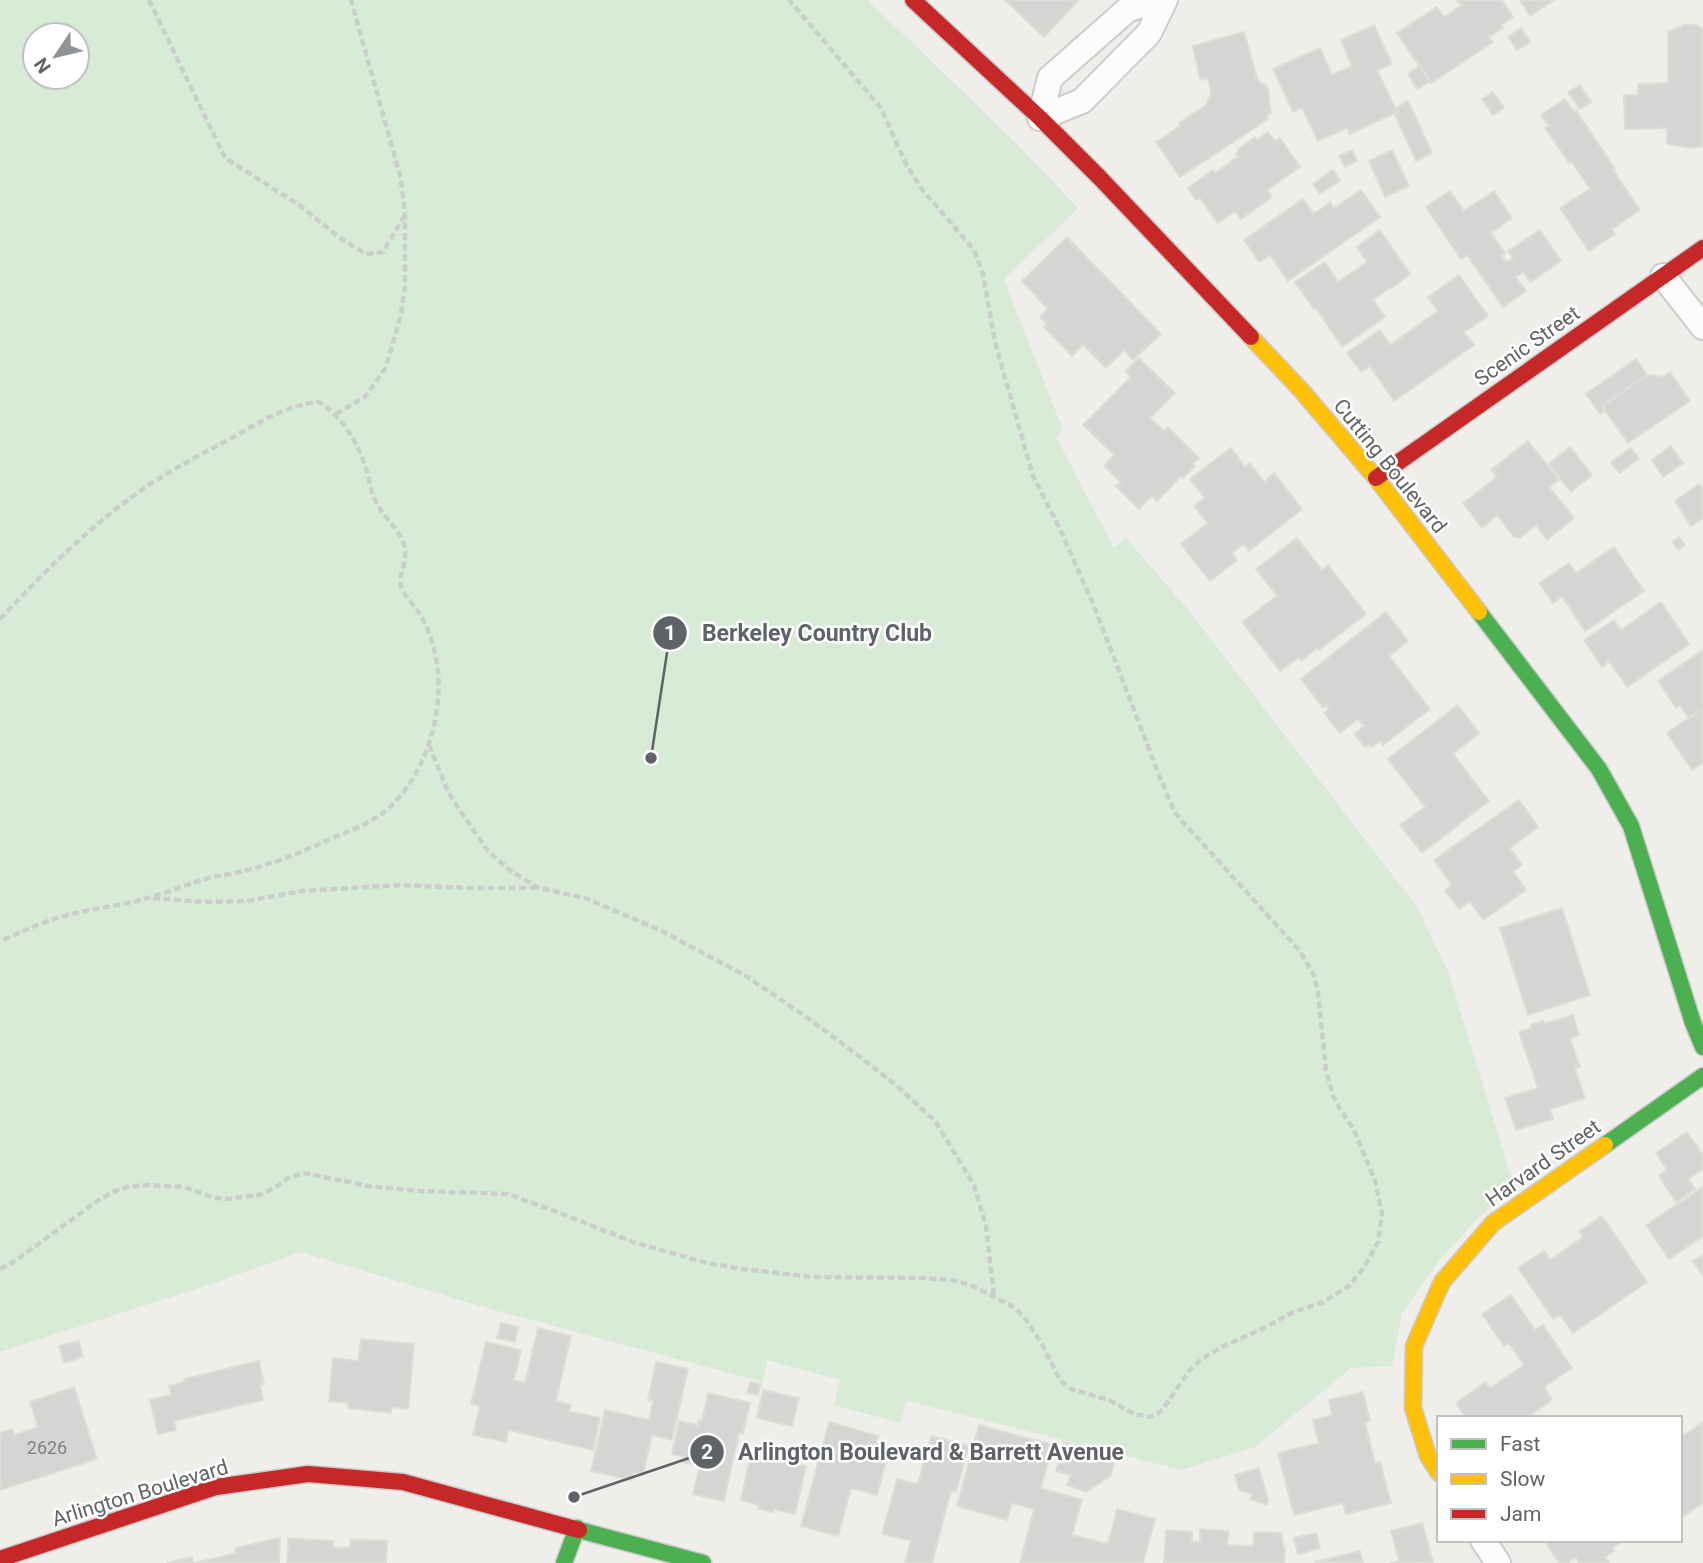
<svg xmlns="http://www.w3.org/2000/svg" width="1703" height="1563" font-family="Roboto,sans-serif">
<style>
.green{fill:#d8ebd6;fill-rule:evenodd}
.building{fill:#d6d5d3;stroke:#deddd9;stroke-width:2}
.lines{fill:none;stroke-linecap:round;stroke-linejoin:round}
.street-casing{stroke:#cbcccc;stroke-width:28}
.fast-casing{stroke:#cacacb;stroke-width:19}
.slow-casing{stroke:#cacacb;stroke-width:19}
.jam-casing{stroke:#cacacb;stroke-width:19}
.path{stroke:#cacfcc;stroke-width:4.5;stroke-dasharray:7 3.5;stroke-linecap:butt}
.street{stroke:#fdfcfc;stroke-width:24}
.fast{stroke:#4caf50;stroke-width:16}
.slow{stroke:#ffc107;stroke-width:16}
.jam{stroke:#c62828;stroke-width:16}
.labels{text-anchor:middle;dominant-baseline:central;stroke-width:5;stroke-linejoin:round;paint-order:stroke}
.number-label{font-size:18px;fill:#7e8184}
.street-label{font-size:21px;fill:#5f6368;stroke:#fff}
.leader{fill:none;stroke:#5f6368;stroke-width:2.5}
.callout-dot{fill:#5f6368;stroke:#fff;stroke-width:2.5}
.mark-label{font-size:21px;text-anchor:middle;font-weight:bold;fill:#fff}
.callout-label{font-size:23px;text-anchor:middle;font-weight:bold;fill:#5f6368;stroke:#fff;stroke-width:5;stroke-linejoin:round;paint-order:stroke}
</style>
<rect width="100%" height="100%" fill="#efeeea"/>
<path class="green" d="M0 0H868L1016 143 1078 208 1004 280 1063 430 1056 437 1114 548 1126 538 1187 608 1417 907 1448 971 1514 1186 1477 1219 1438 1262 1402 1313 1392 1366 1351 1368 1255 1447 1182 1470 907 1401 900 1423 834 1405 840 1380 767 1360 763 1382 483 1307 301 1252 211 1284 0 1352ZM35 35H77V77H35Z"/>
<path class="building" d="M1005 0H1079L1044 37Z
M1457 0H1502L1513 17 1501 25 1503 28 1489 37 1493 42 1431 83 1397 33 1437 7 1444 17 1461 6Z
M1520 0H1554L1530 16Z
M1374 25 1392 64 1377 70 1397 112 1350 134 1347 128 1318 141 1302 108 1293 112 1273 69 1320 48 1332 75 1352 66 1341 40Z
M1684 25H1696L1703 30V146L1691 148 1667 144V128L1625 129 1624 95H1638V84L1668 83V32Z
M1521 28 1530 42 1517 50 1508 37Z
M1244 32 1257 78 1262 85 1264 83 1268 89 1271 113 1266 116 1268 119 1180 177 1156 142 1180 126 1179 123 1206 105 1211 93 1208 78 1200 80 1193 46Z
M1420 66 1430 81 1417 89 1408 74Z
M1580 85 1591 102 1580 109 1568 92Z
M1493 92 1504 108 1493 115 1482 99Z
M1565 99 1574 112 1576 110 1615 169 1613 170 1640 210 1612 229 1615 234 1589 251 1560 208 1590 189 1572 162 1569 163 1545 128 1549 126 1541 115Z
M1408 101 1432 153 1416 161 1394 113 1397 112 1395 108Z
M1268 132 1275 141 1280 138 1300 167 1267 190 1272 197 1241 219 1235 211 1218 223 1200 198 1196 200 1188 188 1213 170 1215 173 1238 157 1236 154 1239 151 1238 149 1255 137 1257 140Z
M1352 150 1357 161 1345 167 1339 156Z
M1392 150 1409 186 1385 197 1369 161Z
M1333 170 1340 181 1320 194 1313 184Z
M1361 190 1380 217 1288 281 1270 255 1259 262 1244 240 1303 199 1314 214 1330 202 1334 208Z
M1450 191 1464 211 1494 191 1512 218 1491 233 1505 253 1502 256 1506 262 1513 258 1508 251 1540 230 1561 261 1530 282 1523 272 1516 277 1526 291 1503 307 1467 255 1461 259 1426 207Z
M1380 230 1410 274 1392 288 1391 287 1373 300 1385 317 1342 347 1316 308 1314 309 1295 282 1325 262 1338 282 1367 262 1357 247Z
M1067 237 1161 334 1133 360 1124 350 1106 368 1083 345 1072 356 1044 327 1047 324 1040 317 1048 309 1022 281Z
M1459 275 1488 316 1464 332 1474 345 1394 401 1370 366 1361 372 1347 353 1380 330 1390 345 1438 311 1428 297Z
M1139 358 1175 393 1150 418 1164 431 1168 427 1199 458 1193 464 1195 466 1183 478 1181 476 1157 501 1152 496 1139 509 1116 486 1121 482 1104 466 1114 455 1083 425 1131 377 1126 371Z
M1636 359 1647 375 1602 406 1605 410 1600 414 1586 394Z
M1670 372 1690 401 1628 443 1602 406 1647 375 1663 377Z
M1528 441 1559 480 1549 487 1574 518 1547 540 1536 525 1520 538 1514 537 1497 515 1482 528 1463 503 1497 477 1491 470Z
M1671 446 1683 463 1663 477 1652 460Z
M1570 447 1592 475 1571 492 1549 464Z
M1231 448 1245 467 1250 463 1264 482 1274 473 1302 509 1249 551 1243 544 1232 553 1237 560 1210 581 1181 544 1208 523 1194 506 1205 498 1190 479Z
M1631 448 1639 459 1619 473 1611 462Z
M1699 484 1703 490V518L1691 526 1675 501Z
M1679 537 1685 545 1678 550 1672 542Z
M1297 538 1322 570 1328 565 1366 614 1319 650 1317 648 1301 661 1299 657 1280 671 1242 622 1277 596 1256 569Z
M1614 547 1644 591 1585 631 1562 596 1553 603 1539 583 1569 563 1576 573Z
M1661 602 1689 644 1627 687 1609 661 1602 667 1584 640 1614 620 1621 630Z
M1386 612 1408 641 1389 656 1430 709 1383 745 1380 741 1371 747 1369 744 1365 747 1354 734 1364 726 1358 719 1340 733 1324 713 1329 709 1326 705 1323 708 1301 679Z
M1703 650V708L1688 718 1680 705 1676 708 1658 681Z
M1458 705 1479 733 1453 754 1489 801 1422 853 1400 825 1425 807 1388 759Z
M1703 708V762L1692 770 1667 733Z
M1519 800 1538 827 1510 848 1522 865 1513 871 1526 890 1483 920 1470 901 1459 909 1445 890 1452 885 1434 860Z
M1562 908 1590 995 1528 1015 1500 928Z
M1573 1015 1579 1035 1570 1038 1580 1067 1575 1068 1585 1098 1550 1109 1553 1119 1516 1130 1505 1098 1538 1088 1519 1032 1532 1028 1531 1025 1543 1021 1544 1024Z
M1687 1132 1703 1155V1169L1688 1179 1695 1189 1676 1202 1659 1176 1667 1170 1656 1153Z
M1703 1187V1236L1669 1259 1646 1225Z
M1602 1216 1647 1282 1573 1333 1560 1315 1553 1319 1518 1268 1544 1251 1550 1260 1583 1237 1580 1231Z
M1703 1255V1276L1693 1261Z
M1511 1295 1535 1330 1543 1325 1572 1368 1544 1387 1552 1400 1526 1418H1466L1456 1403 1486 1382 1490 1388 1524 1365 1509 1343 1504 1346 1482 1314Z
M501 1323 518 1327 515 1342 497 1338Z
M538 1328 571 1336 556 1401 571 1405 569 1411 600 1418 593 1450 508 1430 506 1442 473 1435 480 1406 471 1404 486 1342 521 1350 514 1380 525 1383Z
M361 1339 414 1344 408 1409 392 1407 391 1413 348 1408V1403L329 1401 333 1358 358 1361Z
M79 1341 83 1357 64 1363 59 1346Z
M259 1361 264 1384 260 1385 263 1400 174 1421 176 1430 158 1434 150 1400 171 1395 169 1386 185 1382 184 1379Z
M656 1362 688 1369 672 1440 652 1435 643 1474 633 1472 631 1480 591 1471 605 1410 649 1420 653 1401 648 1400Z
M750 1382 761 1384 758 1395 747 1393Z
M74 1387 97 1459 0 1490V1433L12 1429 14 1435 38 1427 30 1402Z
M763 1390 799 1398 792 1426 757 1418Z
M1363 1392 1370 1421 1365 1422 1375 1463 1380 1462 1391 1503 1346 1514 1343 1503 1294 1515 1278 1453 1319 1443 1313 1420 1332 1415 1329 1400Z
M708 1393 750 1403 743 1434 739 1433 724 1501 693 1494 701 1460H697L696 1465 683 1462 685 1457 672 1454 679 1421 698 1425 699 1420 702 1421Z
M829 1422 878 1436 876 1443 890 1447 877 1495 851 1488 838 1536 801 1526Z
M1702 1423 1703 1503 1684 1516 1680 1511V1438Z
M979 1425 1053 1445 1041 1488 1082 1500 1072 1535 1108 1544 1117 1509 1155 1519 1143 1563H1020L1034 1509 1012 1503 1007 1520 957 1506Z
M931 1436 969 1446 956 1492 951 1491 932 1563H907L905 1562 911 1541 882 1534 897 1479 918 1484Z
M1064 1442 1115 1456 1111 1476 1086 1492 1067 1485 1071 1475 1056 1471Z
M756 1450 773 1454 771 1460 806 1466 795 1514 774 1509 773 1512 758 1509 759 1505 741 1500 750 1458 753 1459Z
M1259 1468 1268 1500 1267 1505 1250 1499 1252 1494 1239 1490 1235 1475Z
M1422 1523 1433 1562 1390 1563 1399 1561 1391 1531Z
M1200 1529 1229 1531 1227 1545 1253 1546 1254 1532 1281 1533 1285 1552 1284 1563H1164L1166 1530 1192 1532V1541L1200 1542Z
M1316 1533 1320 1548 1298 1554 1294 1538Z
M280 1538 279 1563H195L236 1553 235 1548Z
M288 1538 333 1541V1547L350 1548 351 1539 387 1541 386 1563H287Z
M1624 1540 1613 1548 1614 1551 1605 1557 1609 1563H1579L1576 1557 1567 1563H1559L1545 1541Z
M1360 1551 1363 1563 1315 1562Z
M192 1557 193 1563H167Z"/>
<g class="lines">
<defs>
<path id="street" d="M1040 118 1082 101 1149 33 1165 0
M1040 118 1050 78 1127 10 1155 0
M1663 276 1703 327
M1483 1540 1498 1563"/>
<path id="fast" d="M1479 612 1599 769 1631 826 1693 1023 1703 1047
M1605 1145 1703 1076
M579 1530 703 1563
M564 1563 577 1528"/>
<path id="slow" d="M1251 337 1301 390 1376 478 1479 612
M1439 1473 1428 1456 1413 1408 1414 1346 1442 1282 1493 1223 1605 1145"/>
<path id="jam" d="M913 0 1040 118 1100 178 1251 337
M1376 478 1703 248
M0 1559 216 1487 308 1474 403 1482 579 1530"/>
</defs>
<use href="#street" class="street-casing"/>
<use href="#fast" class="fast-casing"/>
<use href="#slow" class="slow-casing"/>
<use href="#jam" class="jam-casing"/>
<path class="path" d="M149 0 225 158 299 205 340 238 366 254 383 252 405 215
M336 414 366 396 386 367 401 315 405 285V215L401 179 351 0
M0 619C44 572 90 526 143 489 169 471 198 456 226 441 255 425 285 405 319 402 346 420 359 445 368 475 370 484 371 492 375 500 382 516 399 528 404 545 409 560 398 573 401 586 403 594 414 605 419 613 430 630 436 652 438 673 442 719 424 776 389 808 372 823 349 831 328 840 306 850 283 860 259 867 241 873 221 874 202 880 179 887 156 897 132 902 109 907 87 910 64 916 42 922 21 932 0 941
M429 745 448 792 465 818 488 851 511 871 539 888 585 898 662 931 746 976 805 1016 855 1053 897 1086 935 1121 974 1185 986 1226 994 1296
M153 898 205 902 247 901 302 891 401 885 468 888H538
M0 1269 15 1261 97 1201 115 1191 127 1187 148 1185 184 1187 212 1197 225 1199 259 1195 276 1187 288 1178 304 1173 368 1186 420 1191 508 1194 565 1215 633 1242 707 1263 742 1269 813 1277 924 1278 952 1280 973 1286 1002 1301 1015 1308 1024 1317 1042 1344 1058 1376 1062 1382 1071 1389 1109 1400 1134 1414 1150 1417 1157 1414 1163 1409 1189 1371 1196 1364 1208 1355 1224 1346 1266 1327 1291 1313 1323 1302 1349 1286 1365 1266 1378 1242 1382 1214 1375 1180 1353 1128 1340 1109 1333 1096 1326 1070 1318 993 1314 975 1300 951 1175 813 1159 775 1094 606 1060 529 1033 476 995 342 983 274 974 250 921 188 906 164 881 108 789 0"/>
<use href="#street" class="street"/>
<use href="#fast" class="fast"/>
<use href="#slow" class="slow"/>
<use href="#jam" class="jam"/>
</g>
<g class="labels">
<g class="number-label">
<text x="47" y="1447">2626</text>
</g>
<g class="street-label">
<text transform="translate(1527 346) rotate(-35)">Scenic Street</text>
<text transform="translate(1390 466) rotate(51)">Cutting Boulevard</text>
<text transform="translate(1543 1163) rotate(-35)">Harvard Street</text>
<text transform="translate(140 1493) rotate(-17)">Arlington Boulevard</text>
</g>
</g>
<path class="leader" d="M651 758L670 633M574 1497L707 1452"/>
<g class="callout-dot">
<circle cx="651" cy="758" r="7"/>
<circle cx="574" cy="1497" r="7"/>
<circle cx="670" cy="633" r="18"/>
<circle cx="707" cy="1452" r="18"/>
</g>
<g class="mark-label">
<text x="670" y="640">1</text>
<text x="707" y="1459">2</text>
</g>
<g class="callout-label">
<text x="817" y="641">Berkeley Country Club</text>
<text x="931" y="1460">Arlington Boulevard &amp; Barrett Avenue</text>
</g>
<rect x="1437" y="1416" width="245" height="126" fill="#ffffff" stroke="#bfc1c3" stroke-width="2"/>
<rect x="1451" y="1439" width="35" height="10" fill="#4caf50" stroke="#bfc1c3" stroke-width="2"/>
<text x="1500" y="1451" font-size="21" fill="#5f6368">Fast</text>
<rect x="1451" y="1474" width="35" height="10" fill="#ffc107" stroke="#bfc1c3" stroke-width="2"/>
<text x="1500" y="1486" font-size="21" fill="#5f6368">Slow</text>
<rect x="1451" y="1509" width="35" height="10" fill="#c62828" stroke="#bfc1c3" stroke-width="2"/>
<text x="1500" y="1521" font-size="21" fill="#5f6368">Jam</text>
<g transform="translate(56 56) rotate(235)"><circle r="33" fill="#ffffff" stroke="#bfc1c3" stroke-width="2"/>
<path d="M0-5L12 26L0 18L-12 26Z" fill="#919496"/>
<text y="-10" font-size="19" font-weight="bold" text-anchor="middle" fill="#5f6368">N</text>
</g>
</svg>
